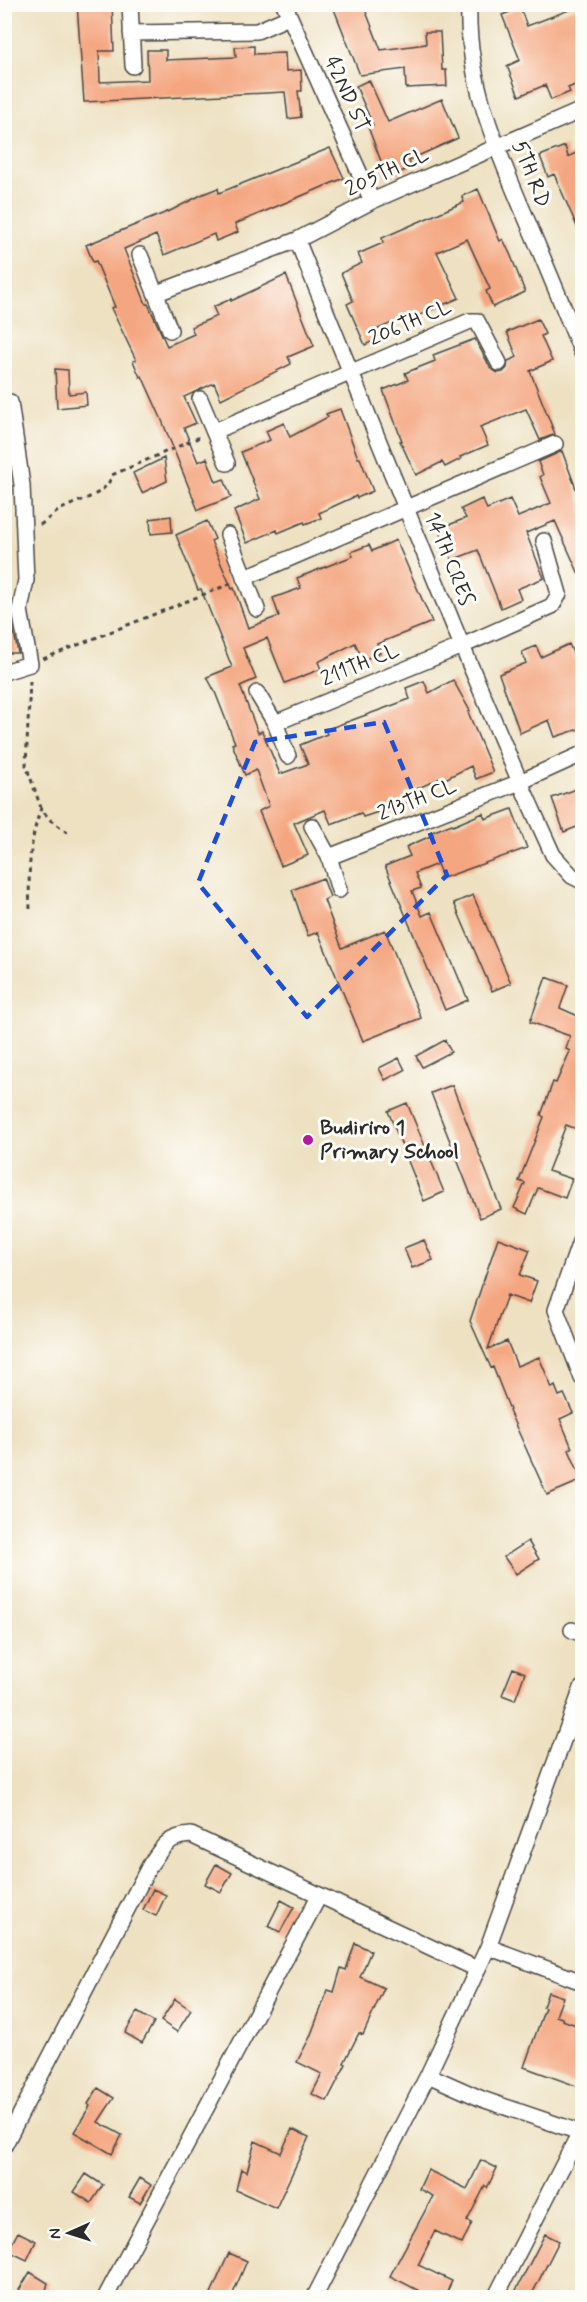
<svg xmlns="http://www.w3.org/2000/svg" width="587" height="2302" font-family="Mynerve,sans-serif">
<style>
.building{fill:#f4a680}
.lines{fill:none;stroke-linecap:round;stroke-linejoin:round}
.street-casing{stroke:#484642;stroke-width:18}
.path{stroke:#484642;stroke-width:3;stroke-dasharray:4.5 4.5;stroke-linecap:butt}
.street{stroke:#fff;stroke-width:15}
.marked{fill:none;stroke:#1d4ed8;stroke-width:4.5;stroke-dasharray:12 8;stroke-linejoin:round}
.poi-dot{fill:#b5179e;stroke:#fdfcf7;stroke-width:2}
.labels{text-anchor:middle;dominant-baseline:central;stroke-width:6;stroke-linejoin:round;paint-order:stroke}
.street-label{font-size:21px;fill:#2b2b2b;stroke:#fdfcf7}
.poi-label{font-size:21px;font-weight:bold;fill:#2b2b2b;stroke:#fdfcf7;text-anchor:start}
</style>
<rect width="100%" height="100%" fill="#fdfcf7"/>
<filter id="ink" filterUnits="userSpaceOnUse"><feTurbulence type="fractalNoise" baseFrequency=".0167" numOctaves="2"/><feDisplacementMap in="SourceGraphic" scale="12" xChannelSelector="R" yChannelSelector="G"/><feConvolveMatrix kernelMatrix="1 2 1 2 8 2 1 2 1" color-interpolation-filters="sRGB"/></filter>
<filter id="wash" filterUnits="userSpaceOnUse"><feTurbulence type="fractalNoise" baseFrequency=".008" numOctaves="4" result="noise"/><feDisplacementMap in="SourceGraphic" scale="24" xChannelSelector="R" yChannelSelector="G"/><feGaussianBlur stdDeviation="1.35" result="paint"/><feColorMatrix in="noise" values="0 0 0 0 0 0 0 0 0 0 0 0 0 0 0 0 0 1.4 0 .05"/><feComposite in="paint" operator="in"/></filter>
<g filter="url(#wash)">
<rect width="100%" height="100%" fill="#eee1c2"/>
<g id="blocks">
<path class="building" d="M77 4H112L114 51H99L100 82 148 80 147 50H166V60L236 57 235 47 254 46V54L285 53 286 71 301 70 302 91H298L301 117 288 119 285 92 84 102Z
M332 4H363L381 50 426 44 425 32H440L442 70H446L447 86 406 88 405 69 360 75Z
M582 5V82L568 88 570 92 551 100 545 85 519 96 507 66 520 60 502 15 520 8 527 26Z
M369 80 388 122 442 99 458 138 409 160 411 168 387 177 368 127 373 125 356 86Z
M565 146 568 157 582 150V238L554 174 548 177 540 156Z
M330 148 344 178 235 224 238 232 216 241 214 234 164 255 156 235 124 249 146 304H148L167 346 194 334 191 327 217 316 213 307 231 299V301L286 275 314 346 288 357 291 364 221 399 214 383 184 397 196 423 184 428 198 462 207 458 216 482 224 479 231 497 198 510 161 418 142 376 140 377 133 361 136 360 111 308 115 307 96 261 93 262 86 245 172 210 203 194 218 188 219 193Z
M478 189 500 241 503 239 511 256 525 292 493 307 486 291 490 289 467 239 437 252 459 298 413 318 412 314 378 329 382 337 365 345 347 304 353 301 341 273 362 263 358 254 383 243 382 238 464 202 462 196Z
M538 319 545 334 541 336 552 361 530 371 555 434 540 440 526 409 480 427 488 445 460 457 461 459 445 467 442 462 416 475 400 441H402L383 390 408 380 405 373 435 361 433 355 475 339 491 369 498 373 503 372 507 368 508 361 517 357 507 332Z
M55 369 68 370 69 394 86 392 87 405 57 408Z
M340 409 358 458H360L373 491 357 498 356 496 319 513 321 518 305 524 304 522 278 533 277 530 247 543 234 511 260 499 241 452 270 440 266 431 284 423 290 437 328 417 326 414Z
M562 451 582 505V581L555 521 526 533 544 578 517 589 521 599 501 608 478 550 452 560 439 529 466 518 461 509 482 499 487 509 510 499 518 517 551 503 540 477 543 475 538 462Z
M164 458 167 481 142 493 133 473Z
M171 516 172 532 151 534 150 519Z
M207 521 215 539 211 541 232 589 234 588 248 628 279 616 273 598 301 588 297 578 353 556 351 552 369 545 372 551 396 540 432 622 377 644 380 653 363 660 355 643 318 662 321 669 285 683 267 638 243 648 256 679 240 686 258 733 262 731 280 774 308 764 300 745 327 734 325 730 410 699 406 688 424 681 429 693 453 680 470 711 468 712 493 772 476 779 471 766 445 779 443 777 405 794 409 802 363 817 361 813 331 824 325 810 308 817 294 823 308 855 281 866 259 811 269 806 256 770 245 775 232 744 235 743 215 692 207 677 232 667 201 589 198 590 176 535Z
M4 628H13L18 653H4Z
M569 644 582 673V728L555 737 549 720 520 733 499 674 526 663 522 652 536 646 541 657Z
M582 787V825L564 832 552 798Z
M512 809 527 848 443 878 437 864 415 873 421 888 412 891 422 916 431 912 468 1000 445 1010 385 866 410 856 406 847 433 835 432 832 452 824 453 826 483 813 485 819Z
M323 878 330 897 324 900 342 948 385 930 421 1018 363 1041 318 932 308 936 292 890Z
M473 895 511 983 492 991 454 903Z
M546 977 568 985 560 1008 578 1016 582 1008V1131L566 1125 548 1171 572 1179 565 1198 538 1188 527 1214 514 1208 525 1183 519 1181 544 1117 541 1115 553 1082 556 1083 570 1051 566 1049 570 1036 530 1022Z
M445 1040 451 1052 422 1067 416 1056Z
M399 1058 405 1070 385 1080 379 1068Z
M452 1085 501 1209 480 1218 431 1093Z
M407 1103 444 1192 424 1201 388 1111Z
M498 1238 530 1250 520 1275 537 1281 529 1303 507 1295 488 1349 507 1341 517 1366 539 1357 552 1388 555 1386 559 1396 564 1394 573 1413 560 1419 572 1448 569 1450 582 1480 547 1495 509 1411 510 1410 493 1367 491 1368 470 1321Z
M424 1240 433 1260 412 1268 404 1248Z
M528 1541 539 1559 516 1574 504 1557Z
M513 1668 525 1673 515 1700 502 1695Z
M216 1864 232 1873 221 1892 205 1884Z
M153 1889 166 1895 156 1916 143 1910Z
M281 1900 294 1907 280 1932 268 1926Z
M355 1943 371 1951 360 1977 384 1988 363 2035 359 2033 344 2063 346 2064 327 2101 312 2094 322 2074 297 2062 310 2037 328 1990 334 1992 341 1968 346 1970Z
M548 1992 563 1997 556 2016 562 2018V2020L582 2027V2088L524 2067 545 2008 543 2007Z
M175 1999 191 2010 177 2032 161 2021Z
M137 2012 154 2022 142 2043 125 2033Z
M98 2088 114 2098 98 2122 122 2135 112 2154 74 2132 90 2106 88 2104Z
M292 2129 309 2137 276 2208 236 2190 241 2169 247 2172 255 2141 281 2153Z
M481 2160 497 2168 487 2188 485 2186 467 2221 472 2223 462 2244 435 2231 418 2265 452 2281 444 2298H433L390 2276 433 2196 419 2189 428 2170 467 2189Z
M86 2174 103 2185 91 2203 74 2192Z
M140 2178 151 2185 140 2203 129 2197Z
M18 2232 36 2241 27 2260 8 2251Z
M545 2234 559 2241 530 2298H512Z
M229 2253 247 2261 231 2298H209Z
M30 2272 48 2283 44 2298H32L19 2290Z"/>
</g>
</g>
<g filter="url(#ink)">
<use href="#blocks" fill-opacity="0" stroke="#484642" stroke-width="1.5"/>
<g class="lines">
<defs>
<path id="street" d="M130 4 133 66
M284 4 372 201
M469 4C466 80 497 150 526 218 545 263 564 308 582 353
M131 33 257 31 289 17
M297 240 462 646 520 782 553 855 572 876 582 881
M140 255 170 330
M157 293 297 240 372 201 582 110
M200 399 227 463
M215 431 470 321H477L499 363
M228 535 257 609
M244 578 555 444
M4 672 30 664 20 610 26 580 22 485 10 402
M257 693 275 723
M288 756 275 723 462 646 552 606 559 594 544 541
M312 826 329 857 520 782 582 754
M329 857 339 890
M582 1236 556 1310 582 1378
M572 1630 582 1634
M488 1947 582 1982
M428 2075 482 2099 582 2133
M4 2146 150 1865C163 1846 167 1837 191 1835L477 1969
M105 2298 319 1896
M314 2298 428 2075 488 1947 582 1688
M495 2298 580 2132"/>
</defs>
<use href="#street" class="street-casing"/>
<path class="path" d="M40 525C47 520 53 514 60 510 78 499 106 497 112 475L200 437
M43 659 232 583
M30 681 26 765 41 808 49 819 68 833
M30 909C28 874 29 842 41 808
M4 2292 15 2298"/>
<use href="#street" class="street"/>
</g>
</g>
<path class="marked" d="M384 722 447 875 307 1017 198 883 255 742Z"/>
<circle class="poi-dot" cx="308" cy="1140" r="6"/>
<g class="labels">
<g class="street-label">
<text transform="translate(347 94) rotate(66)">42ND ST</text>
<text transform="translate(387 172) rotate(-25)">205TH CL</text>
<text transform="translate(531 174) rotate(68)">5TH RD</text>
<text transform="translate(410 323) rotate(-23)">206TH CL</text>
<text transform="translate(449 559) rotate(68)">14TH CRES</text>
<text transform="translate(360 665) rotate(-22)">211TH CL</text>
<text transform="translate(417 800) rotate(-21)">213TH CL</text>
</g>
<g class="poi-label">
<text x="320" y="1128">Budiriro 1<tspan x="320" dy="24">Primary School</tspan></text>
</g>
</g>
<rect width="587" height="2302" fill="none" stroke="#fdfcf7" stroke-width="24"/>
<g transform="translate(69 2233) rotate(267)" stroke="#fdfcf7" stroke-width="4.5" paint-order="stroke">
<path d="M0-4.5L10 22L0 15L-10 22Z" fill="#2b2b2b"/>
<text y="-9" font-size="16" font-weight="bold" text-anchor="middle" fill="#2b2b2b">N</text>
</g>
</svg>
